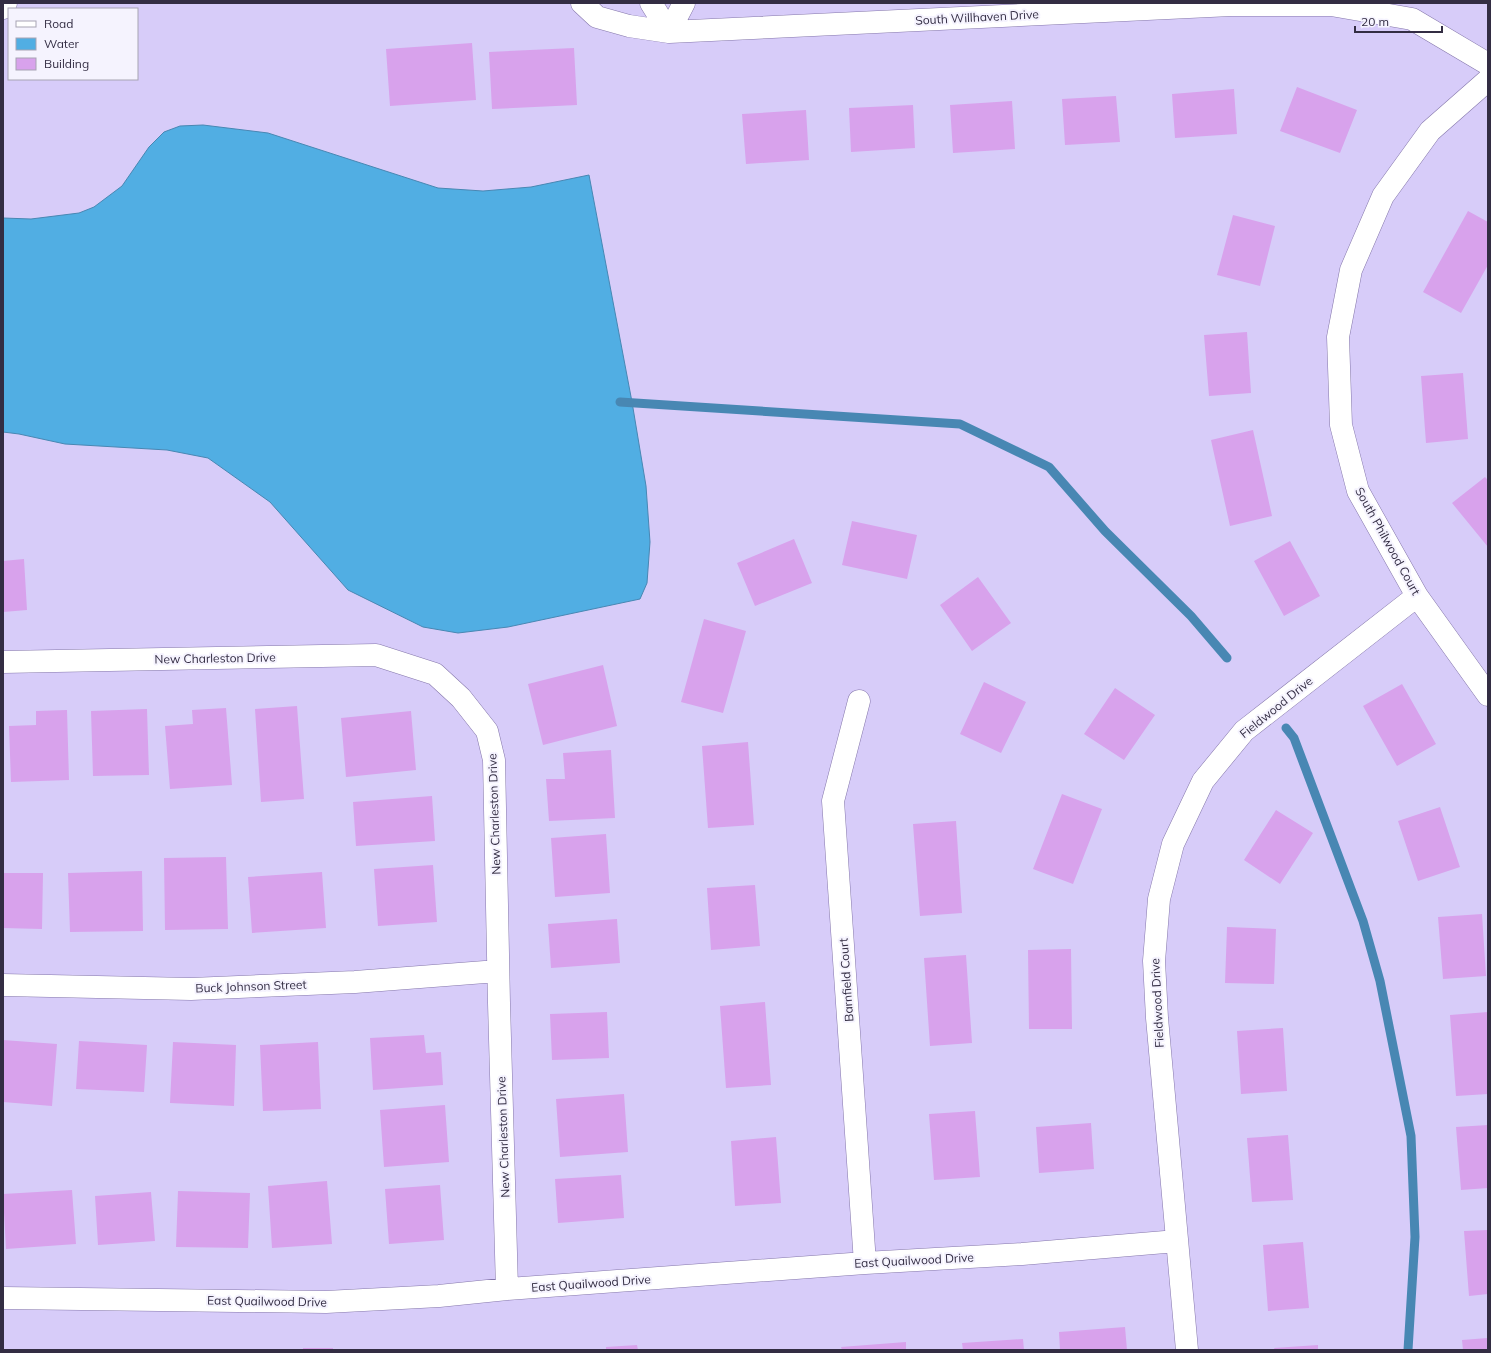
<svg xmlns="http://www.w3.org/2000/svg" width="1491" height="1353" font-family="Mulish,sans-serif">
<style>
.water{fill:#51aee3;stroke:#4887b3}
.lines{fill:none;stroke-linecap:round;stroke-linejoin:round}
.stream{stroke:#4887b3;stroke-width:9}
.building{fill:#d8a2ec}
.street-casing{stroke:#8577ab;stroke-width:23}
.street{stroke:#fff;stroke-width:22}
.labels{text-anchor:middle;dominant-baseline:central;stroke-width:4;stroke-linejoin:round;paint-order:stroke}
.street-label{font-size:12px;fill:#332d43;stroke:#f5f3fe}
</style>
<rect width="100%" height="100%" fill="#d7ccf9"/>
<path class="water" d="M203 125 268 133 438 188 483 191 531 187 589 175 632 402 646 486 650 542 647 583 640 599 508 627 458 633 423 627 348 590 270 502 208 458 167 450 65 444 19 434 3 432V218L31 219 79 213 94 207 122 186 149 147 164 132 180 126Z"/>
<g class="lines">
<path class="stream" d="M620 402 960 424 1049 467 1105 531 1191 616 1227 658
M1286 728 1294 738 1363 921 1380 981 1411 1136 1415 1237 1408 1350"/>
</g>
<path class="building" d="M472 43 476 100 390 106 386 49Z
M574 48 577 105 492 109 489 52Z
M1297 87 1357 110 1340 153 1280 131Z
M1234 89 1237 134 1175 138 1172 94Z
M1116 96 1120 142 1065 145 1062 99Z
M1012 101 1015 149 953 153 950 105Z
M913 105 915 148 851 152 849 108Z
M806 110 809 160 746 164 742 114Z
M1468 211 1488 222V265L1461 313 1423 292Z
M1233 215 1275 226 1260 286 1217 275Z
M1247 332 1251 393 1209 396 1204 335Z
M1463 373 1468 439 1426 443 1421 376Z
M1253 430 1272 516 1230 526 1211 440Z
M1485 477 1488 480V547L1452 503Z
M852 521 917 535 907 579 842 565Z
M794 539 812 583 755 606 737 563Z
M1290 541 1320 596 1284 616 1254 561Z
M24 559 27 610 3 612V561Z
M978 577 1011 623 972 651 940 605Z
M704 619 746 631 723 713 681 702Z
M603 665 617 726 543 745 528 684Z
M984 682 1026 702 1001 753 960 734Z
M1402 684 1436 744 1397 766 1363 706Z
M1115 688 1155 715 1124 760 1084 734Z
M297 706 304 799 261 802 255 709Z
M226 708 232 785 170 789 165 726 193 724 192 710Z
M147 709 149 775 93 776 91 711Z
M67 710 69 780 11 782 9 726 36 725V711Z
M411 711 416 770 346 777 341 718Z
M748 742 754 825 708 828 702 746Z
M611 750 615 818 549 821 546 779H565L563 753Z
M1062 794 1102 809 1073 884 1033 869Z
M432 796 435 841 356 846 353 802Z
M1440 807 1460 867 1418 881 1398 821Z
M1276 810 1313 833 1280 884 1244 860Z
M956 821 962 913 920 916 913 824Z
M606 834 610 893 555 897 551 838Z
M226 857 228 929 165 930 164 858Z
M433 865 437 922 378 926 374 869Z
M142 871 143 931 70 932 68 873Z
M322 872 326 928 252 933 248 877Z
M3 873H43L42 929 3 928Z
M755 885 760 946 711 950 707 888Z
M1482 914 1486 976 1443 979 1438 917Z
M617 919 620 963 551 968 548 924Z
M1227 927 1276 929 1274 984 1225 983Z
M1071 949 1072 1029H1029L1028 950Z
M966 955 972 1043 930 1046 924 958Z
M765 1002 771 1085 726 1088 720 1006Z
M607 1012 609 1058 552 1060 550 1014Z
M1488 1012V1094L1456 1096 1450 1015Z
M1283 1028 1287 1091 1241 1094 1237 1031Z
M424 1035 426 1053 441 1052 443 1085 373 1090 370 1038Z
M3 1040 57 1044 52 1106 3 1102Z
M79 1041 147 1045 144 1092 76 1089Z
M173 1042 236 1045 234 1106 170 1103Z
M318 1042 321 1109 263 1111 260 1045Z
M624 1094 628 1152 560 1157 556 1099Z
M445 1105 449 1162 384 1167 380 1110Z
M975 1111 980 1177 934 1180 929 1114Z
M1091 1123 1094 1169 1039 1173 1036 1127Z
M1488 1125V1188L1461 1190 1456 1127Z
M1288 1135 1293 1200 1252 1202 1247 1138Z
M776 1137 781 1203 735 1206 731 1141Z
M621 1175 624 1218 558 1223 555 1179Z
M327 1181 332 1244 272 1248 268 1186Z
M440 1185 444 1240 389 1244 385 1189Z
M72 1190 76 1244 6 1249 3 1194Z
M178 1191 250 1193 248 1248 176 1247Z
M151 1192 155 1241 98 1245 95 1196Z
M1488 1230V1294L1469 1296 1464 1231Z
M1303 1242 1309 1308 1268 1311 1263 1245Z
M1125 1327 1127 1350H1060L1059 1332Z
M1488 1338V1350H1463L1462 1340Z
M1023 1339 1024 1350H963L962 1343Z
M906 1342V1350H842L841 1347Z
M637 1345 638 1350H606V1347Z
M1318 1345V1350H1275L1274 1348Z
M303 1348H333V1350H303Z"/>
<g class="lines">
<defs>
<path id="street" d="M582 3 597 17 629 26 669 32 1231 5H1331L1412 19 1488 64
M651 3 669 32
M3 8 6 3
M669 32 684 3
M1488 80 1430 131 1383 196 1351 270 1338 337 1341 425 1358 491 1417 596 1488 695
M3 662 376 655 435 674 461 698 487 731 494 760 499 1003 507 1289
M859 701 833 801 865 1263
M3 985 191 989 355 982 498 971
M3 1298 326 1302 439 1296 507 1289 865 1263 1022 1254 1177 1241
M1187 1350 1157 1018 1154 961 1159 899 1173 844 1203 781 1244 731 1417 596"/>
</defs>
<use href="#street" class="street-casing"/>
<use href="#street" class="street"/>
</g>
<g class="labels">
<g class="street-label">
<text transform="translate(977 17) rotate(-3)">South Willhaven Drive</text>
<text transform="translate(1388 541) rotate(61)">South Philwood Court</text>
<text transform="translate(215 658) rotate(-1)">New Charleston Drive</text>
<text transform="translate(1276 707) rotate(-39)">Fieldwood Drive</text>
<text transform="translate(494 814) rotate(-92)">New Charleston Drive</text>
<text transform="translate(846 980) rotate(-94)">Barnfield Court</text>
<text transform="translate(251 986) rotate(-2)">Buck Johnson Street</text>
<text transform="translate(1157 1003) rotate(-93)">Fieldwood Drive</text>
<text transform="translate(503 1137) rotate(-92)">New Charleston Drive</text>
<text transform="translate(914 1260) rotate(-3)">East Quailwood Drive</text>
<text transform="translate(591 1283) rotate(-4)">East Quailwood Drive</text>
<text transform="translate(267 1301) rotate(1)">East Quailwood Drive</text>
</g>
</g>
<rect width="1491" height="1353" fill="none" stroke="#332d43" stroke-width="8"/>
<rect x="8" y="8" width="130" height="72" fill="#f5f3fe" stroke="#a7a4b3"/>
<rect x="16" y="21" width="20" height="6" fill="#ffffff" stroke="#a7a4b3"/>
<text x="44" y="28" font-size="12" fill="#332d43">Road</text>
<rect x="16" y="38" width="20" height="12" fill="#51aee3" stroke="#a7a4b3"/>
<text x="44" y="48" font-size="12" fill="#332d43">Water</text>
<rect x="16" y="58" width="20" height="12" fill="#d8a2ec" stroke="#a7a4b3"/>
<text x="44" y="68" font-size="12" fill="#332d43">Building</text>
<path d="M1355 26v6h87v-6" fill="none" stroke="#332d43" stroke-width="2"/>
<text x="1361" y="26" font-size="12" fill="#332d43" stroke="#f5f3fe" stroke-width="3" paint-order="stroke">20 m</text>
</svg>
